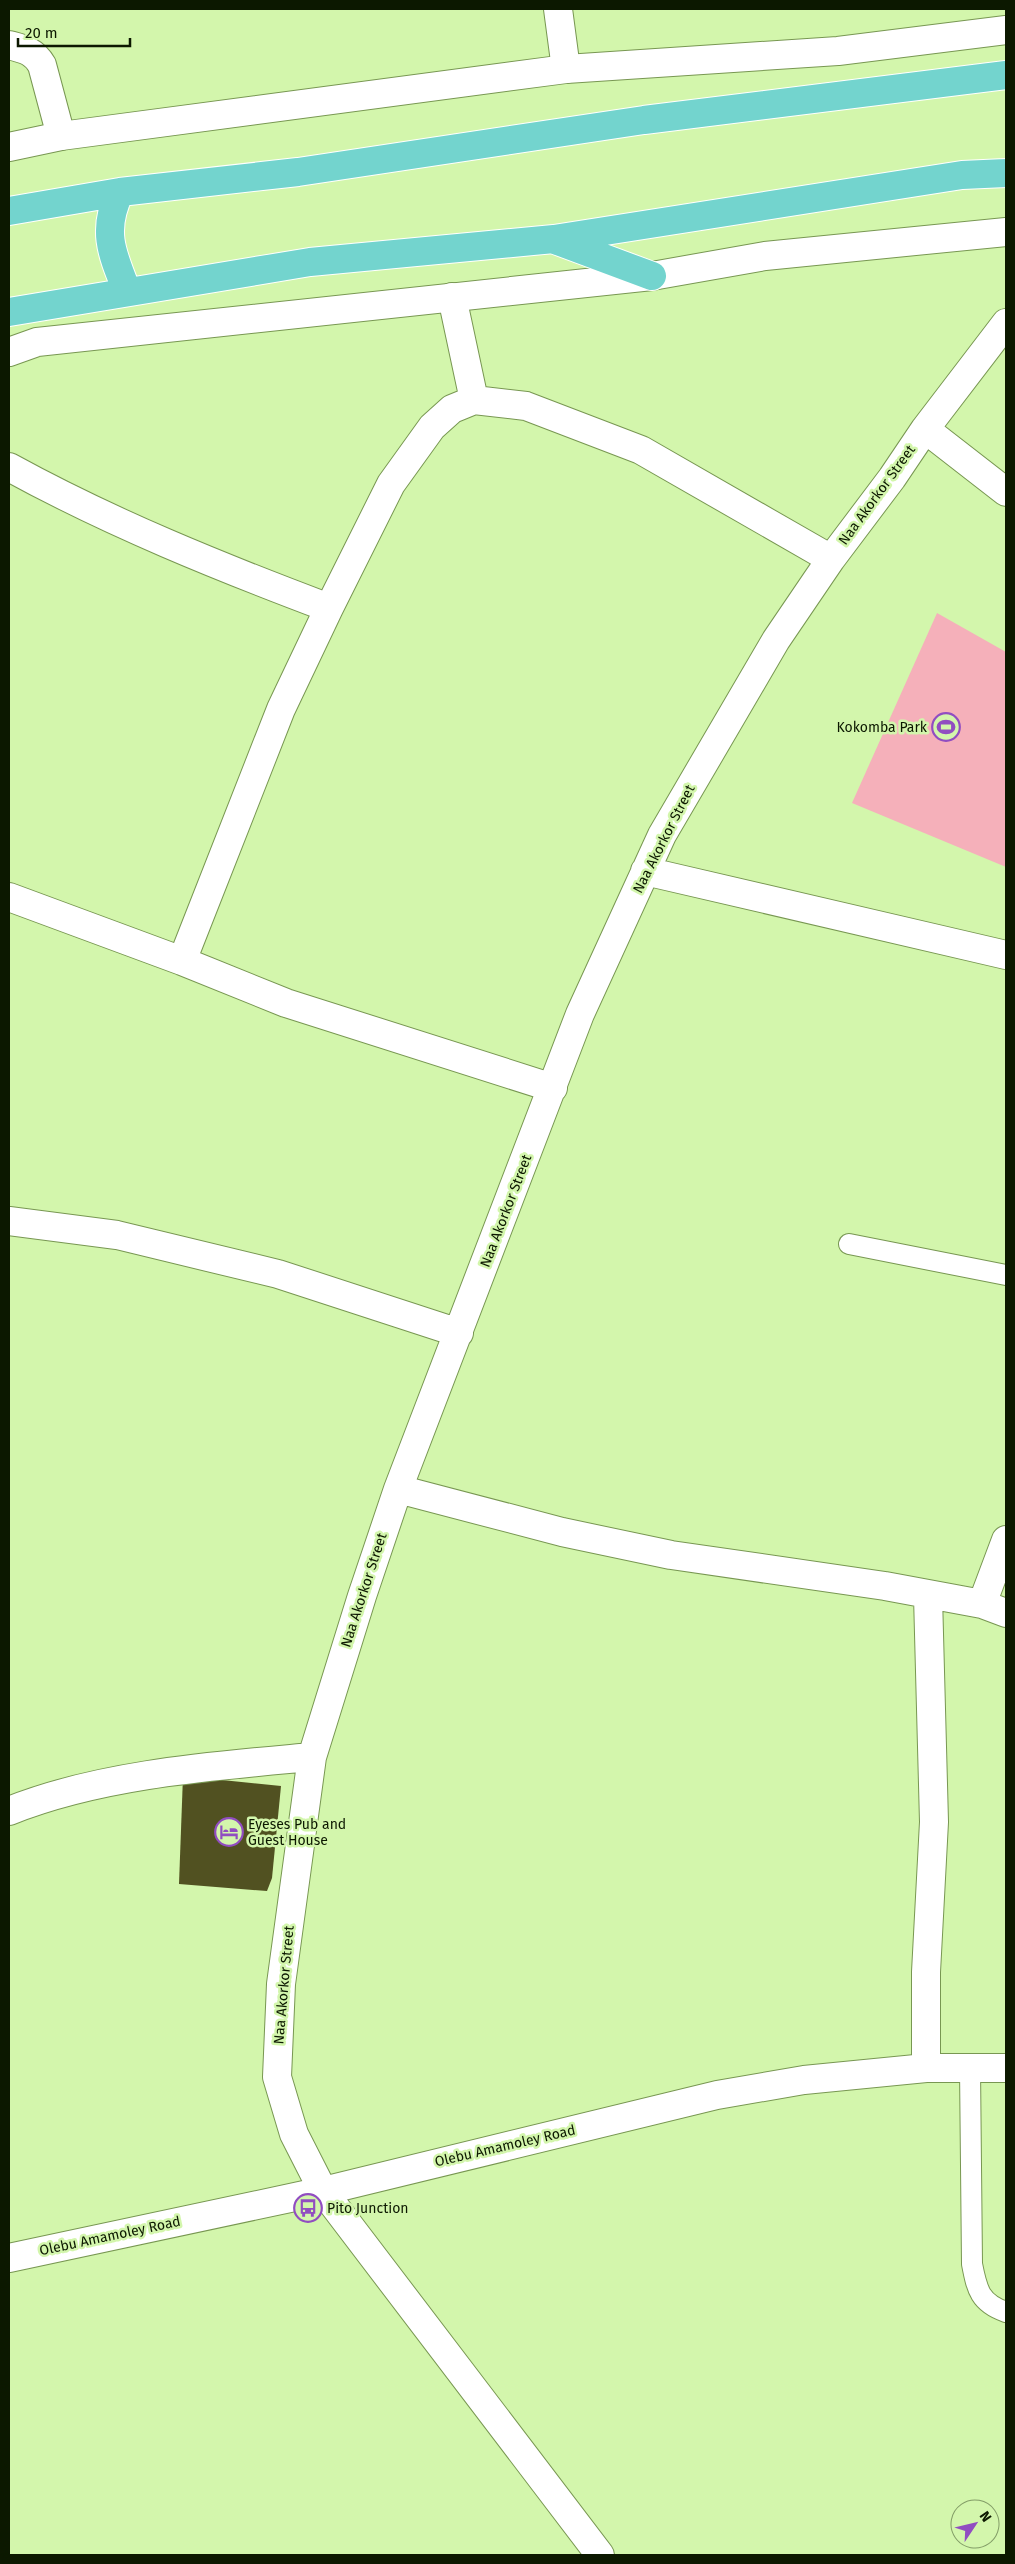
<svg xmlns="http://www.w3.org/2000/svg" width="1015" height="2564" font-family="'Fira Sans',sans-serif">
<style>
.green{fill:#f5b0ba}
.building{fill:#515121}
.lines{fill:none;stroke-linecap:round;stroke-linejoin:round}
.service-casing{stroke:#789752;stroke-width:22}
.minor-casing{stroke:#789752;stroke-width:30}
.tertiary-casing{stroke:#789752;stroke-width:30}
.primary-casing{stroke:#fff;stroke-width:30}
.service{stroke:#fff;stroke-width:20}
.minor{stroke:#fff;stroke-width:28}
.tertiary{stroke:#fff;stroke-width:28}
.primary{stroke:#73d4ce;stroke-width:28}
.labels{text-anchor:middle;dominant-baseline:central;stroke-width:5;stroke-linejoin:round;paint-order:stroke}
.street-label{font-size:14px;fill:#0c1800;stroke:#d3f6ac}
.poi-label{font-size:14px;fill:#0c1800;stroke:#d3f6ac;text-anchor:start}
</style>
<rect width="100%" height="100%" fill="#d3f6ac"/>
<path class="green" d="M937 613 1006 652V867L852 803Z"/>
<path class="building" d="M183 1776 281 1786 272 1878 267 1891 179 1884Z"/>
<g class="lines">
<defs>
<path id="service" d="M849 1244 1006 1275
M970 2068 972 2264C977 2290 980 2303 1006 2312"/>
<path id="minor" d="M558 9 566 69
M9 45C24 49 34 51 42 65L61 136
M452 297 474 400
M925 429 1006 492
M9 467C111 523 220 567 329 608
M645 871 1006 955
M9 897 182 961 286 1003 553 1088
M182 961 281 709 329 608 391 484 432 427 452 409 474 400 526 406 641 450 831 559
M9 1221 117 1235 278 1274 459 1333
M398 1489 562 1532 671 1555 885 1586 982 1604 1006 1613
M982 1604 1006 1540
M9 1811C101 1774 214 1766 312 1757
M926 2068V1972L934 1822 928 1596
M600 2555 323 2191 294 2134 277 2077 281 1984 312 1757 362 1596 398 1489 580 1014 662 835 776 640 831 559 892 478 925 429 1006 323"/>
<path id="tertiary" d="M9 147 61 136 566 69 838 51 1006 30
M9 352 37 342 652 276 765 256 1006 232
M9 2258 323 2191 717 2095 804 2080 926 2068H1006"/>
<path id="primary" d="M120 192C101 230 112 254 127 291
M9 211 120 192 298 172 644 120 1006 75
M555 240 652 276
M9 312 310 262 554 239 962 175 1006 173"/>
</defs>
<use href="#service" class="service-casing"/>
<use href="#minor" class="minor-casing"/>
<use href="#tertiary" class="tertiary-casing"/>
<use href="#primary" class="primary-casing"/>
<use href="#service" class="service"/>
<use href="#minor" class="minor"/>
<use href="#tertiary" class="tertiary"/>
<use href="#primary" class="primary"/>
</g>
<defs>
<symbol id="stadium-ring" viewBox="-11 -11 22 22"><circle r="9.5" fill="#d3f6ac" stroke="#914dc1" stroke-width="1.5"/><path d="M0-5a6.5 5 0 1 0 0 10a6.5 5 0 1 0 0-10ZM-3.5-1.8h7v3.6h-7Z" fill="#914dc1"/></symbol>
<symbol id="hotel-ring" viewBox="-11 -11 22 22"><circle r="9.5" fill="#d3f6ac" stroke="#914dc1" stroke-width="1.5"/><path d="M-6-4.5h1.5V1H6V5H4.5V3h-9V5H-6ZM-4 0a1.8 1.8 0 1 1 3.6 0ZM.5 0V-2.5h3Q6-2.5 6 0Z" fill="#914dc1"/></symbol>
<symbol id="bus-ring" viewBox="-11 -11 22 22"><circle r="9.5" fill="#d3f6ac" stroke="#914dc1" stroke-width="1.5"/><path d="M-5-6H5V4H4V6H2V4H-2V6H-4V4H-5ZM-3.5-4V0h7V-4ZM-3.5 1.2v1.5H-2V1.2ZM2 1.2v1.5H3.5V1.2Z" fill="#914dc1"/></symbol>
</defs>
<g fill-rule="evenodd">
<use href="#stadium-ring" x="930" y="711" width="32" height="32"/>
<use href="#hotel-ring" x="213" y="1816" width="32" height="32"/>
<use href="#bus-ring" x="292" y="2192" width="32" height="32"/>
</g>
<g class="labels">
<g class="street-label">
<text transform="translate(877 495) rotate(-54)">Naa Akorkor Street</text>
<text transform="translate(664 839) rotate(-63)">Naa Akorkor Street</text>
<text transform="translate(506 1211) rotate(-69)">Naa Akorkor Street</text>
<text transform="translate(364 1590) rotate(-72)">Naa Akorkor Street</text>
<text transform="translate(284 1985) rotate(-85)">Naa Akorkor Street</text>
<text transform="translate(505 2146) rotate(-13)">Olebu Amamoley Road</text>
<text transform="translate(110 2236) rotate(-12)">Olebu Amamoley Road</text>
</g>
<g class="poi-label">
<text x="927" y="727" text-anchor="end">Kokomba Park</text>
<text x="248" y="1824">Eyeses Pub and<tspan x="248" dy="16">Guest House</tspan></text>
<text x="327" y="2208">Pito Junction</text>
</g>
</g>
<rect width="1015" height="2564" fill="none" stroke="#0c1800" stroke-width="20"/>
<g transform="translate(975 2524) rotate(55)"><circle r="24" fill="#d3f6ac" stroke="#839d67"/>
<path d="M0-4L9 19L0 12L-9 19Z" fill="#914dc1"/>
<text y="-8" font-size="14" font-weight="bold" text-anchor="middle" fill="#0c1800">N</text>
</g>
<path d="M18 38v8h112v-8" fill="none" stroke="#0c1800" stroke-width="2.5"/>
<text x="25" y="38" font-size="15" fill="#0c1800" stroke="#d3f6ac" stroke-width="4" paint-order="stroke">20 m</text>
</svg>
